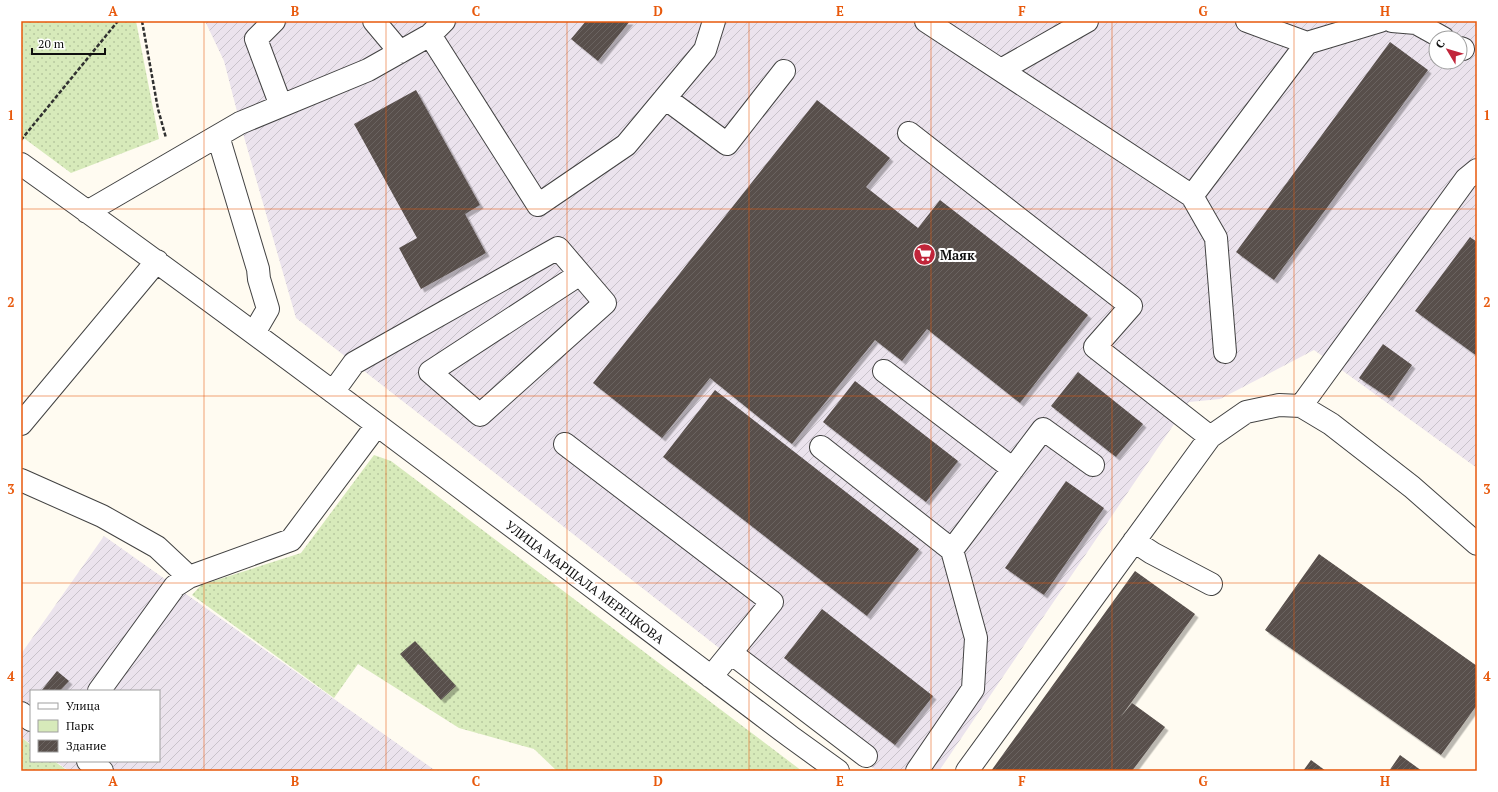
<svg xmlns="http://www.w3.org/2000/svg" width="1498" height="792" font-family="'PT Serif',serif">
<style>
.industrial{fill:url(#industrial-furrows);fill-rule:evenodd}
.green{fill:url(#green-dots)}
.building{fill:url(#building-hatch);filter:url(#shadow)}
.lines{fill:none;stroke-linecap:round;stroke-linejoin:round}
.minor-casing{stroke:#424242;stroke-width:24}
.path{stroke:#313131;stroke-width:2.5;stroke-dasharray:4 2;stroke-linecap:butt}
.minor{stroke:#fff;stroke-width:22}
.grid{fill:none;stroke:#e8590c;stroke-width:1;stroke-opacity:0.55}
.labels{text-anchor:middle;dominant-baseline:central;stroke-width:4;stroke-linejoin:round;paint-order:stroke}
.poi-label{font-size:13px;font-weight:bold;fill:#0f0f0f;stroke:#fff;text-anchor:start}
.street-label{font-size:13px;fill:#0f0f0f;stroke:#fff}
.neatline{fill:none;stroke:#e8590c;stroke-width:1.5}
.grid-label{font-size:13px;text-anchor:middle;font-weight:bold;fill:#e8590c}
</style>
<defs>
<pattern id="industrial-furrows" width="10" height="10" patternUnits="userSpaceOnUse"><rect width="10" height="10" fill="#ebe3ed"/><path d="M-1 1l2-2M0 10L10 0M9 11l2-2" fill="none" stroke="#c8c2ca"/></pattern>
<pattern id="green-dots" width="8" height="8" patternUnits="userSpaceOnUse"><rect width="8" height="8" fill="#d7eaba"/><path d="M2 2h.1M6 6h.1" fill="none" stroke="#b7c89f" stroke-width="1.8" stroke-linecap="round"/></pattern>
<pattern id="building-hatch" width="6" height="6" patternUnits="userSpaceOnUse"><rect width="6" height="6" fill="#584f4b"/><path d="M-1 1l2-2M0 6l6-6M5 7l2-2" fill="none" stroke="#6b6461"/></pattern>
<filter id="shadow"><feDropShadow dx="3.5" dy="3.5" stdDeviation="0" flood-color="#0004"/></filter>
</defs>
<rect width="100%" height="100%" fill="#fffbf1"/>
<path class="industrial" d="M205 21H1477V468L1314 350 1220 399 1189 402 939 771H877L296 318 240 123 224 61ZM1436 38H1460V62H1436Z
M104 536 436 771H69L55 761H159V691H31V744L21 737V654Z"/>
<path class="green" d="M21 21H136L159 139 71 173 21 136Z
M374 455 391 461 802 771H557L534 749 459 728 358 664 334 698 192 595 201 585 301 553Z
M21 737 31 745V761H54L68 771H21Z"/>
<path class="building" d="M586 21H630L598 61 571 39Z
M1390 42 1428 70 1274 280 1236 252Z
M416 90 480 205 465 214 486 253 421 289 399 248 417 238 354 124Z
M817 100 890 158 866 187 918 228 940 200 1088 315 1020 403 927 329 902 361 875 340 792 444 710 378 662 438 593 383Z
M1470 237 1477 242V356L1415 311Z
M1383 344 1412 365 1389 398 1359 378Z
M1078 372 1143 424 1116 457 1051 406Z
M855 381 958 461 926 502 823 422Z
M715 390 919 549 867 616 663 457Z
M1066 481 1104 508 1044 595 1005 568Z
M1319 554 1477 666V705L1441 755 1265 630Z
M1135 571 1195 614 1120 718 1132 703 1165 727 1132 771H991Z
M822 609 933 696 895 745 784 658Z
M415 641 456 686 441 700 400 654Z
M57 671 69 681 60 691H41Z
M1400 755 1422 771H1389Z
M1311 760 1326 771H1303Z"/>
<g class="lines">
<defs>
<path id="minor" d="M274 21 256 39 281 106
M374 21 400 52
M926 21 1192 196 1216 238 1225 352
M1247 21 1307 43
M1392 21 1416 23 1443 38
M430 35 538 205 626 145 705 50 714 21
M1460 48 1463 49
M1001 70 1087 21
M665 98 727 144 784 71
M909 133 1131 306 1095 347 1210 437
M218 136 258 269 259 279 268 309 254 333
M21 164C282 350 536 545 791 737L838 771
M1192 196 1307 43 1380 21
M87 212 240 123 368 70 430 35 444 21
M884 371 1013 469
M333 392 354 363 558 248 605 303 480 415 430 372 580 274
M1301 406 1466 179 1477 170
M21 424 157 261
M565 444 772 602 711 677
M821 447 952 550
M21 480 102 516 157 547 189 577
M1134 541 1152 553 1211 584
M731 653 866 756
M99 691 175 586 189 577 291 540 377 425
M21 713 31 720
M88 761 102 771
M917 771 973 689 976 638 952 550 1043 429 1093 465
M967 771 1210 437 1246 412 1279 405 1301 406 1331 424 1412 487 1477 544"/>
</defs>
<use href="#minor" class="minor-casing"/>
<path class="path" d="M142 21 158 109 166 138
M21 140 118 21"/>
<use href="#minor" class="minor"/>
</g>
<path class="grid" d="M204 21V771M386 21V771M567 21V771M749 21V771M931 21V771M1112 21V771M1294 21V771M21 209H1477M21 396H1477M21 583H1477"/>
<defs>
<symbol id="supermarket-disc" viewBox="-11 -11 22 22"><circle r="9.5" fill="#c1253a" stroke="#fff"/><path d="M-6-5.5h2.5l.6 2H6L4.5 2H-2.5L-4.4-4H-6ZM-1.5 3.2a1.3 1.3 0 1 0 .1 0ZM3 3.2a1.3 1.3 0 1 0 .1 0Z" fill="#fff"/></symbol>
</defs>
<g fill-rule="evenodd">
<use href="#supermarket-disc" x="912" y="242" width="25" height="25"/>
</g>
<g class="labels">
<g class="poi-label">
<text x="940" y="255">Маяк</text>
</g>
<g class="street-label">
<text transform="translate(585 582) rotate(37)">УЛИЦА МАРШАЛА МЕРЕЦКОВА</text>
</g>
</g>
<rect width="1498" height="792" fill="none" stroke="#ffffff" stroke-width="44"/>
<rect x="30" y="690" width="130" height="72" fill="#ffffff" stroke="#9f9f9f"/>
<rect x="38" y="703" width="20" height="6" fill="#ffffff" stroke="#9f9f9f"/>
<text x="66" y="710" font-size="12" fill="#0f0f0f">Улица</text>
<rect x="38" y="720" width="20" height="12" fill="#d7eaba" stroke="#9f9f9f"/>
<text x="66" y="730" font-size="12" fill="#0f0f0f">Парк</text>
<rect x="38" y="740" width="20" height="12" fill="url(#building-hatch)" stroke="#9f9f9f"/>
<text x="66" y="750" font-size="12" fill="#0f0f0f">Здание</text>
<g transform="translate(1448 50) rotate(308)"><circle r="19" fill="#ffffff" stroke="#9f9f9f"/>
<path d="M0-3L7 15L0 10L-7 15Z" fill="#c1253a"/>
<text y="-6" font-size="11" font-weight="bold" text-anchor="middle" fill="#0f0f0f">С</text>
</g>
<path d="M32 48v6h73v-6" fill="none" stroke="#0f0f0f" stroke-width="2"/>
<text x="38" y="48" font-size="12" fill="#0f0f0f" stroke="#ffffff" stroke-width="3" paint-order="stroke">20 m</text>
<rect x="22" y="22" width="1454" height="748" class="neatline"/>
<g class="grid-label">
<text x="113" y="16">A</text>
<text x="295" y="16">B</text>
<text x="476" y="16">C</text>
<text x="658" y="16">D</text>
<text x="840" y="16">E</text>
<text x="1022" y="16">F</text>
<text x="1203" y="16">G</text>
<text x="1385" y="16">H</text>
<text x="11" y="120">1</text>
<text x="1487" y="120">1</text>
<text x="11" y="307">2</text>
<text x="1487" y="307">2</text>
<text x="11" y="494">3</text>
<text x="1487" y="494">3</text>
<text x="11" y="681">4</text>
<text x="1487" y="681">4</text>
<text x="113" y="786">A</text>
<text x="295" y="786">B</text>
<text x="476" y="786">C</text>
<text x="658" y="786">D</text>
<text x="840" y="786">E</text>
<text x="1022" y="786">F</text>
<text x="1203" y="786">G</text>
<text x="1385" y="786">H</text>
</g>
</svg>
